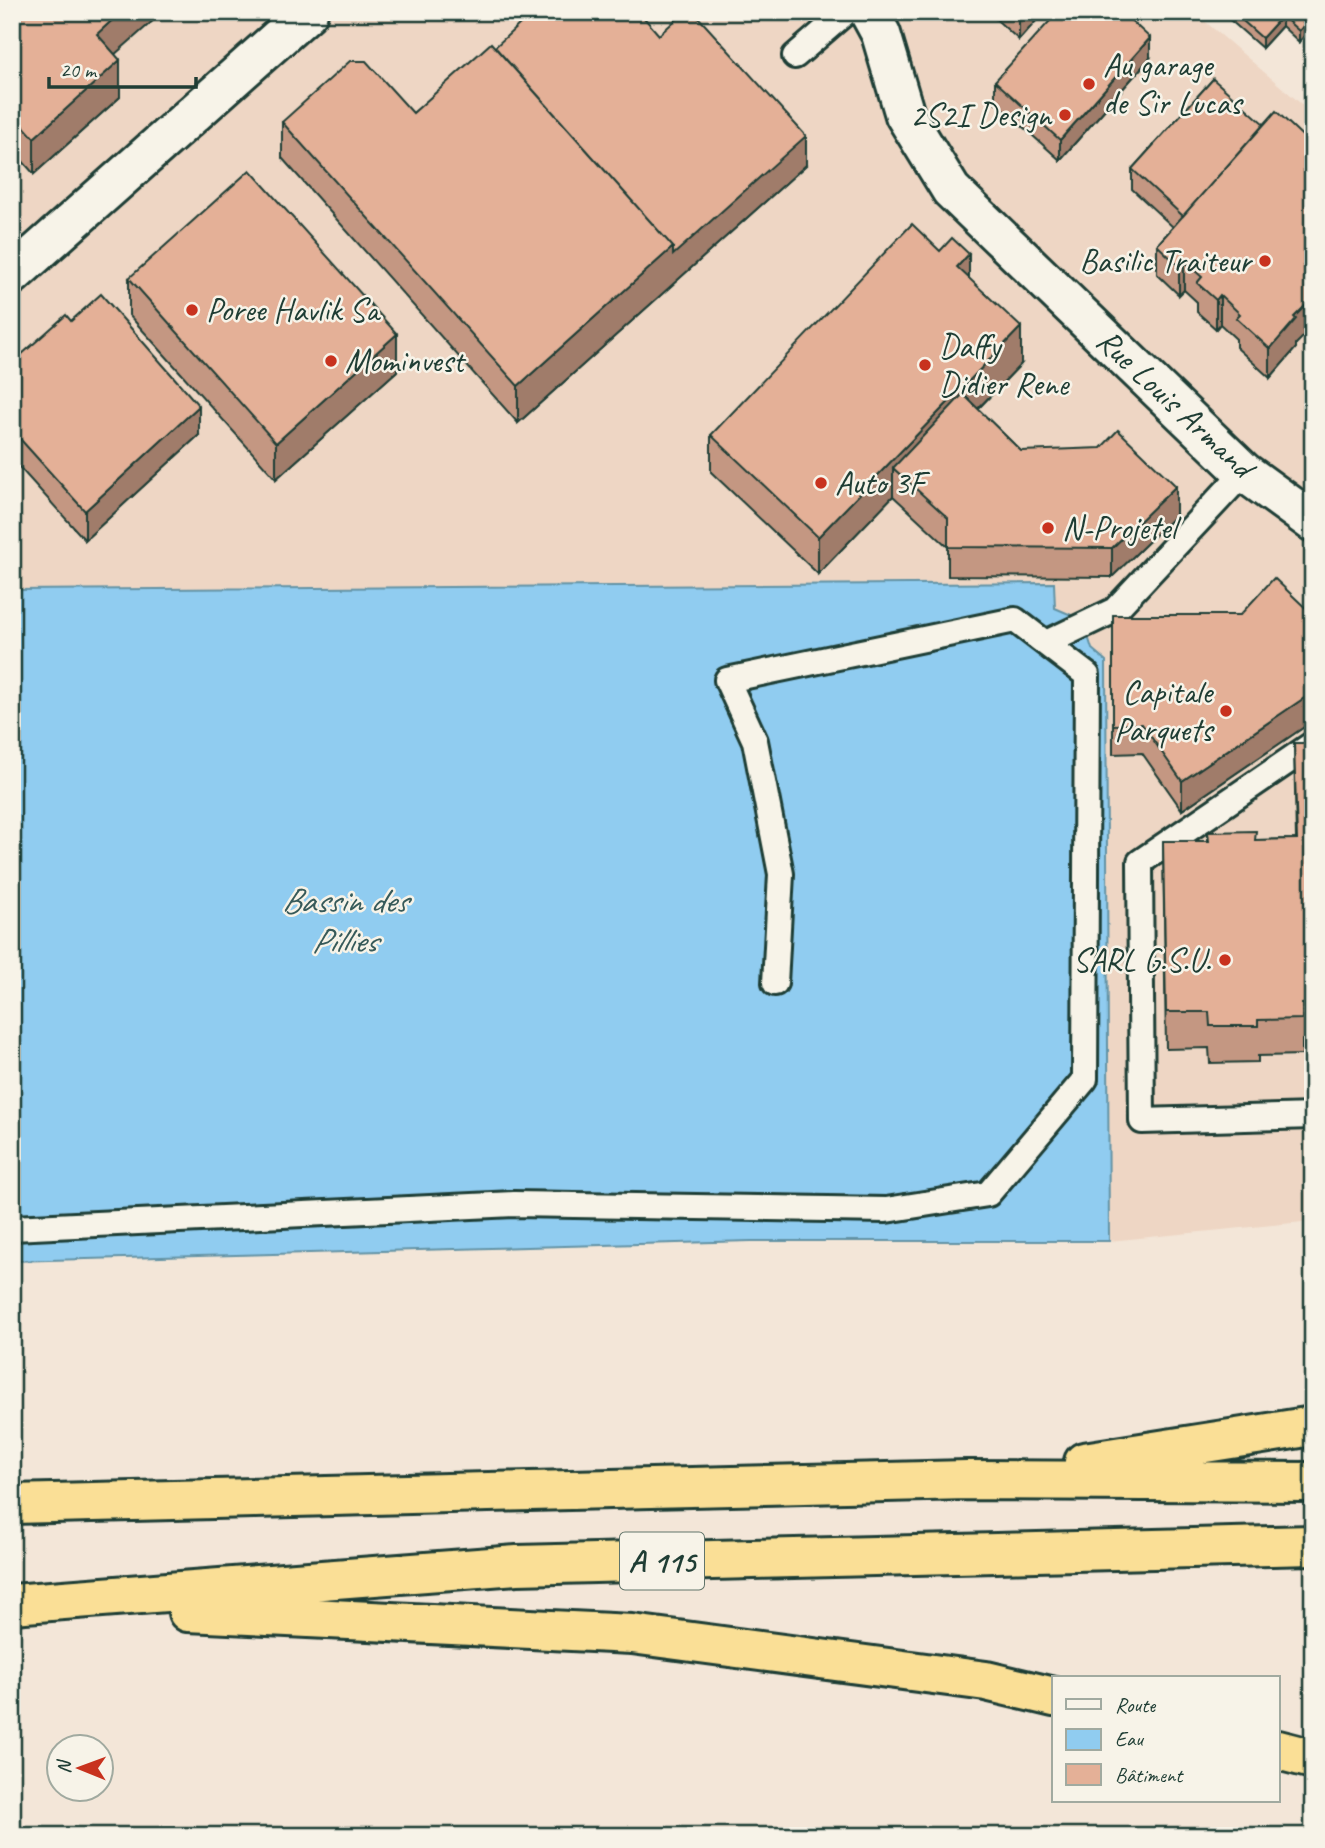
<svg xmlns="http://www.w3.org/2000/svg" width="1325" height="1848" font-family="Caveat,sans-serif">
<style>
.built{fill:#eed6c4}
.water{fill:#90ccf0;stroke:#6393a5;stroke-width:2}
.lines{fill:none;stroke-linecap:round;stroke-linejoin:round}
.lane-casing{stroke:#1f3d34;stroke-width:30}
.street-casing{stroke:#1f3d34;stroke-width:44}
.highway-casing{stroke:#1f3d34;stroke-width:44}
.lane{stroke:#f7f3e8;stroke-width:24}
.street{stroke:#f7f3e8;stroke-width:38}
.highway{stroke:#fadf96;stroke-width:38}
.wall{fill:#c49782;stroke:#1f3d34;stroke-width:2}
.shaded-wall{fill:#a07b6a;stroke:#1f3d34;stroke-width:2}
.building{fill:#e4b097;stroke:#1f3d34;stroke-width:2}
.poi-dot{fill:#c8321e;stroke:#f7f3e8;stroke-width:2.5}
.labels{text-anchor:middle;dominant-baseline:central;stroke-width:5;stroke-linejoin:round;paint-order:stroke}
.shield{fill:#f7f3e8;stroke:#60746a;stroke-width:2}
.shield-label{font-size:32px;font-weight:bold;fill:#1f3d34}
.poi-label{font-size:33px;fill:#1f3d34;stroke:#f7f3e8;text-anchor:start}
.street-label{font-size:33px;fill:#1f3d34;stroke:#f7f3e8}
.water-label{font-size:35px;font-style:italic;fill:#365a5a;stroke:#f7f3e8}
</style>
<rect width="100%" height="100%" fill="#f3e6d8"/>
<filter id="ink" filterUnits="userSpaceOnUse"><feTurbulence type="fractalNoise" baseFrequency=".0143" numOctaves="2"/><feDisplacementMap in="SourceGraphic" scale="14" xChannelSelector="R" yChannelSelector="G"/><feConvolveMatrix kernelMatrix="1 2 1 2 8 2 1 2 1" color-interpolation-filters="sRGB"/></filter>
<g filter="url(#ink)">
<path class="built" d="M12 12H1194L1313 114V1221L1109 1241 1106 661 1092 649 1083 620 1055 608 1054 583 12 590Z"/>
<path class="water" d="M1054 583 1055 608 1083 620 1092 649 1106 661 1109 1241H751L12 1261V590Z"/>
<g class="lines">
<defs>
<path id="lane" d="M795 56 846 12
M1046 643 1115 610 1244 472
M1313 744 1140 862 1142 1121 1313 1116
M12 1228 514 1204 886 1210 988 1194 1085 1079 1087 675 1015 620 727 680 755 741 781 874 775 983"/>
<path id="street" d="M869 12 881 34 905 115 951 190 1244 472 1313 522
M12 275 308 12"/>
<path id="highway" d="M1084 1462 1313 1426
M12 1504 967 1480 1313 1482
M12 1604 517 1565 1313 1545
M188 1612 632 1634 986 1681 1054 1697
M1278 1750 1313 1759"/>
</defs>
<use href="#lane" class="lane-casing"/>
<use href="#street" class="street-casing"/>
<use href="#highway" class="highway-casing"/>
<use href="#lane" class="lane"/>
<use href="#street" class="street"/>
<use href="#highway" class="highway"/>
</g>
<path class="wall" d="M12 12 115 54 120 97 34 174 12 149Z
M988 12H1044L1019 40Z
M1221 12H1313L1299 42 1282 26 1262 48Z
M659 35 806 165 518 423 282 158V122L413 113 495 47Z
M1150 58 1060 160 995 102V81Z
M1213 79 1296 344V348L1270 378 1236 347V339L1220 324 1216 329 1197 312V302L1184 290 1179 295 1157 274V245L1173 227 1132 189V169Z
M129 278 397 371 276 479 129 315Z
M71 321 199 435 85 540 12 459V363Z
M1021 364 978 409 1021 451 1176 515 1112 577 948 576V547L893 496 818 574 711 472V435Z
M1113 615H1313V721L1182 810 1142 753 1113 754Z
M1294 743H1313V1040H1302V1055L1258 1056V1062L1210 1063 1209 1048 1166 1049 1163 841H1208V832L1256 840 1296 839Z"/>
<path class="shaded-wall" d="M121 12H163L97 70V34Z
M1019 12H1044L1019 40Z
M1313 15V26L1299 42V31Z
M1282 16V26L1262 48V38Z
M1150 38V58L1060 160V140Z
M120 60V97L34 174V138Z
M806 136V165L518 423V386L673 247Z
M969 254V290L957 267Z
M1184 261V290L1179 295V266Z
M1220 295V324L1216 329V300Z
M1313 298V327L1296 344V348L1270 378V349L1294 317Z
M1021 327V364L908 481 893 468V496L818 574V537Z
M397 334V371L276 479V443Z
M199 406V435L85 540V511Z
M1176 486V515L1112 577V548Z
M1313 692V721L1182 810V781Z"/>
<path class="building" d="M12 12H121L97 34 120 60 34 138 12 113V106L16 102 12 98Z
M533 12H639L659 35 680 16 698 17 806 136 673 255V247L495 47Z
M1058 12H1122L1150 38 1060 140 995 81Z
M1233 12H1313V15L1299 31 1282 16 1262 38Z
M491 43 673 247 518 386 282 122 350 61H366L413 113Z
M1213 79 1264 124 1183 216 1132 169Z
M1276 111 1313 146V298L1294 317 1296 319 1270 349 1236 318 1240 314 1220 295 1216 300 1197 283 1202 277 1184 261 1179 266 1157 245Z
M250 170 397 334 276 443 129 278Z
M912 224 940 251 952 238 969 254 957 267 1021 327 818 537 711 435Z
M101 294 199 406 85 511 12 430V363L66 315 71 321Z
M963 394 1021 451 1101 448 1118 430 1176 486 1112 548 948 547V518L893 468Z
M1274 578 1313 615V692L1182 781 1142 724 1113 725V615H1240Z
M1294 743H1313V1003L1302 1004V1019L1258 1020V1026H1210L1209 1012H1166L1163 841H1209L1208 832 1256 831 1255 840 1297 839Z"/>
</g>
<g class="poi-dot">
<circle cx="1089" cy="84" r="7"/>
<circle cx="1065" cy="115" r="7"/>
<circle cx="1265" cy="261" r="7"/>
<circle cx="192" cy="310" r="7"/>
<circle cx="331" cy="361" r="7"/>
<circle cx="925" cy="365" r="7"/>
<circle cx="821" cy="483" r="7"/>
<circle cx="1048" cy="528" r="7"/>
<circle cx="1226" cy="711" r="7"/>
<circle cx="1225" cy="960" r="7"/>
</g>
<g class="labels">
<rect class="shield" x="620" y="1532.5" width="84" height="57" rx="5"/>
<g class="shield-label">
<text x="662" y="1561">A 115</text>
</g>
<g class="poi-label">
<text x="1103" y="65">Au garage<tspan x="1103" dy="38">de Sir Lucas</tspan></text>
<text x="1051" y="115" text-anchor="end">2S2I Design</text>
<text x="1251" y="261" text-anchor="end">Basilic Traiteur</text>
<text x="206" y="310">Poree Havlik Sa</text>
<text x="939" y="346">Daffy<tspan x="939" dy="38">Didier Rene</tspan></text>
<text x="345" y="361">Mominvest</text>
<text x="835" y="483">Auto 3F</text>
<text x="1062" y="528">N-Projetel</text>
<text x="1212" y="692" text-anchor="end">Capitale<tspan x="1212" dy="38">Parquets</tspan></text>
<text x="1211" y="960" text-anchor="end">SARL G.S.U.</text>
</g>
<g class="street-label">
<text transform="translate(1175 403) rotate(43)">Rue Louis Armand</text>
</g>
<g class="water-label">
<text x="344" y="900">Bassin des<tspan x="344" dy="40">Pillies</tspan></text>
</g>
</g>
<rect width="1325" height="1848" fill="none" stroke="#f7f3e8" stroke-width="42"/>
<rect x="21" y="21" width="1283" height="1806" fill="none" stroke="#1f3d34" stroke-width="2.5" filter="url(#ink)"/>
<rect x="1052" y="1676" width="228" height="126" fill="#f7f3e8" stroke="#a1aaa0" stroke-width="2"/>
<rect x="1066" y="1699" width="35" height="10" fill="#f7f3e8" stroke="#a1aaa0" stroke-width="2"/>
<text x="1115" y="1712" font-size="21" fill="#1f3d34">Route</text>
<rect x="1066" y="1729" width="35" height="21" fill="#90ccf0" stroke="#a1aaa0" stroke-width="2"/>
<text x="1115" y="1746" font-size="21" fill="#1f3d34">Eau</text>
<rect x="1066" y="1764" width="35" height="21" fill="#e4b097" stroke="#a1aaa0" stroke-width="2"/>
<text x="1115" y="1782" font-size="21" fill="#1f3d34">Bâtiment</text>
<g transform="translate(80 1768) rotate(271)"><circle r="33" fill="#f7f3e8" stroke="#a1aaa0" stroke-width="2"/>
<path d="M0-5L12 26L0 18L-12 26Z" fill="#c8321e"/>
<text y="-10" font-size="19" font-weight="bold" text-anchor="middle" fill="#1f3d34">N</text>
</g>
<path d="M49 77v10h147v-10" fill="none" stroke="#1f3d34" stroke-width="3.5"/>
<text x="60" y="77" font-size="21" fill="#1f3d34" stroke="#f7f3e8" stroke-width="5" paint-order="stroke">20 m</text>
</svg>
